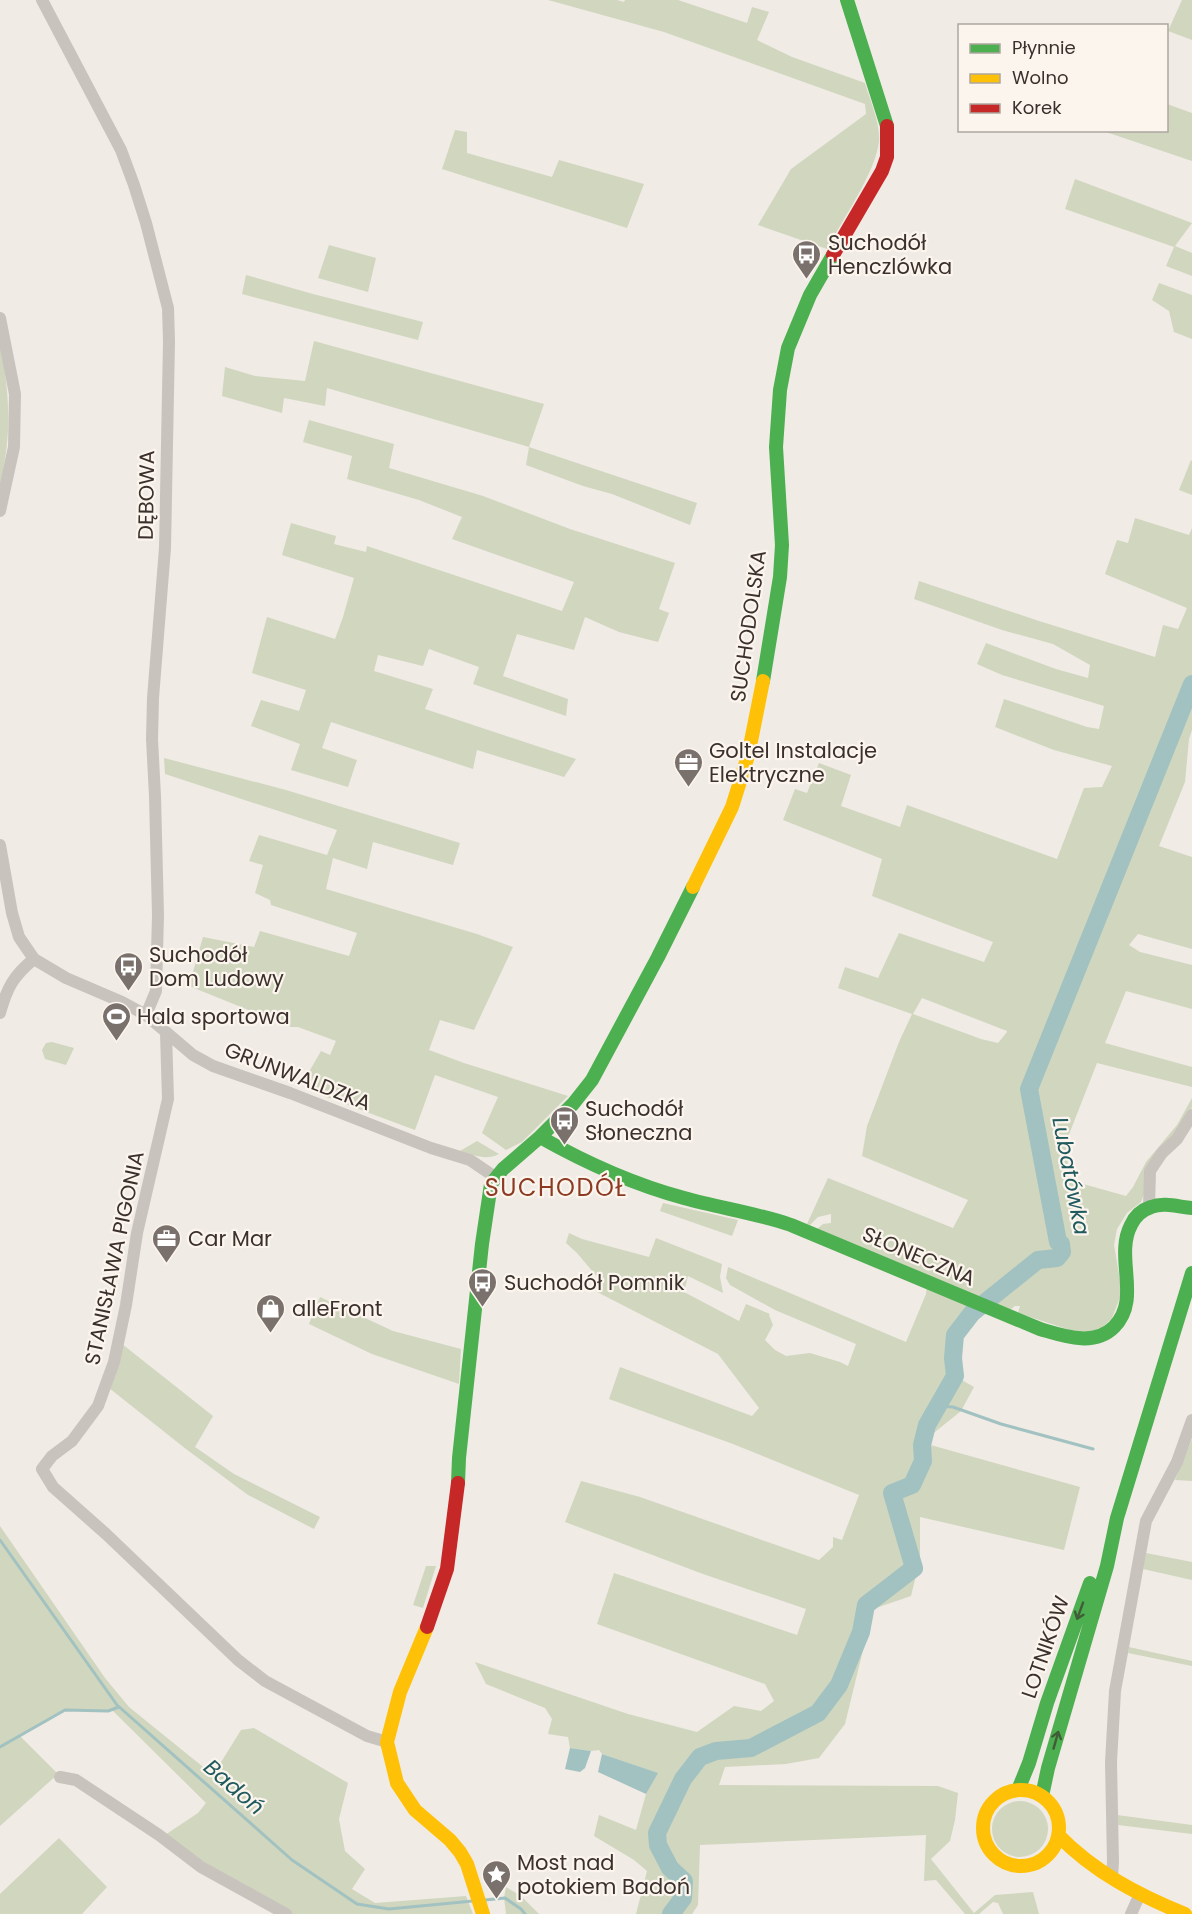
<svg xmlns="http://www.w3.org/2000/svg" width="1192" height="1914" font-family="Poppins,sans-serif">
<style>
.green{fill:#d1d6bf;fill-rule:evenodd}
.water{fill:#a1c2c1}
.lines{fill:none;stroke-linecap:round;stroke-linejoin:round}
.stream{stroke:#a1c2c1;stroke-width:3}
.river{stroke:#a1c2c1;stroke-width:18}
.street{stroke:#c9c3be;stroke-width:12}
.fast{stroke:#4caf50;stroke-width:14}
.slow{stroke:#ffc107;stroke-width:14}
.jam{stroke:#c62828;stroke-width:14}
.oneway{stroke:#415c38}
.labels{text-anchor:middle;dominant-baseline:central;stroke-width:4.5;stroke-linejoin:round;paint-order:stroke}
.poi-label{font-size:21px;fill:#3b302b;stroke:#fbf5ee;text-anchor:start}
.street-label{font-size:21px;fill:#3b302b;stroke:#fbf5ee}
.water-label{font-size:22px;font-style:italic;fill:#1f5a5e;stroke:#fbf5ee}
.quarter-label{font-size:24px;letter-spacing:1.5px;fill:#8c3b22;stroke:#fbf5ee}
</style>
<rect width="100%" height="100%" fill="#f0ebe5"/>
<path class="green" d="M548 0H617L624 2 625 0H678L747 23 752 7 769 12 757 40 792 57 865 83C870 101 880 122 879 141 876 172 842 220 827 249L758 225 791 169 866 114 865 104 664 32Z
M1182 0H1192V40L1168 31Z
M1167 104 1192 113V161L1103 131 1166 130Z
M455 130 467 132V153L552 177 559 160 644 184 627 228 442 169Z
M1075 179 1192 223 1175 246 1192 253V276L1166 266 1174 247 1065 209Z
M329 245 376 258 368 292 318 278Z
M246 275 313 294 423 322 418 340 242 294Z
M1159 283 1192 295V339L1174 332 1169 311 1152 300Z
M314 341 544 404 529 447 697 503 690 525 612 494 583 486 526 465 529 447 327 388 325 406 284 398 282 413 222 396 225 367 255 376 305 381Z
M0 344C10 395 12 433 0 485Z
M309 420 394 444 389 468 483 496 570 529 675 563 659 609 669 613 658 642 619 632 585 617 574 650 517 634 503 676 568 699 566 716 473 684 479 667 429 649 423 666 378 655 374 671 433 689 425 709 576 759 564 777 477 750 473 769 331 722 322 748 357 760 348 787 291 770 300 744 251 726 261 700 299 711 306 690 252 673 267 617 335 639 343 617 354 578 282 555 291 523 336 536 334 544 366 552 367 546 562 611 574 582 452 539 462 517 419 500 347 479 352 456 303 442Z
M1191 460 1192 461V495L1179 490Z
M1135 518 1189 535 1192 528V730L1189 739 1185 782 1159 846 1192 857V949L1138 934 1129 945 1140 952 1192 965V1009L1126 991 1105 1043 1192 1067V1087L1097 1063 1066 1142 1069 1180 1126 1196 1133 1187 1146 1162 1177 1125 1192 1098V1107L1189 1114 1161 1150 1141 1202 1127 1213 1117 1229 1114 1245 1122 1292 1112 1318 1103 1327 1090 1332H1076L1018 1313 1020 1306H1015L1011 1309 983 1305 957 1336 955 1376 974 1387 961 1411 930 1436 927 1444 1080 1487 1064 1550 920 1517V1559L911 1596 873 1609 845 1724 819 1758 786 1764 725 1767 719 1785 938 1786 958 1793 955 1820 950 1841 931 1859 974 1913 995 1895 1033 1892 1039 1914H1003L998 1903 993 1902 979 1914H965L936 1880 924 1881 926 1835 700 1845 698 1905 692 1914H636L647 1871 634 1860 594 1836 599 1815 636 1830 646 1794 657 1773 602 1754 599 1750 591 1751 570 1748 568 1737 548 1734 552 1719 545 1708 486 1684 475 1662 628 1714 697 1732 734 1706 761 1711 774 1701 765 1684 597 1624 614 1573 797 1635 806 1609 703 1574 565 1522 581 1481 640 1497 819 1560 833 1547V1537L842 1540 859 1495 733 1444 609 1399 620 1367 752 1416 759 1408 718 1354 597 1292 599 1279 577 1253 566 1243 569 1233 582 1239 649 1257 656 1238 722 1264 720 1277 723 1293 688 1276 684 1292 739 1321 746 1304 770 1314 769 1315 773 1325 765 1340 775 1350 786 1356 810 1353 840 1362 848 1366 856 1344 775 1310 730 1285 726 1278 728 1267 906 1342 926 1294 928 1275 817 1229 823 1224 831 1223V1214L818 1217 810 1225 807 1224 828 1178 953 1228 968 1200 862 1156 867 1126 899 1042 912 1014 838 988 845 967 878 978 899 933 984 962 993 942 872 896 882 859 783 820 795 789 807 793 819 763 851 775 841 806 900 827 907 805 1057 859 1084 788 1102 787 1112 766 1054 750 995 727 1004 699 1087 727 1099 729 1104 706 1002 675 977 664 986 643 1056 669 1088 678 1090 665 1053 644 1002 630 914 599 919 581 1039 621 1155 657 1163 625 1178 629 1187 608 1105 574 1117 540 1128 543ZM922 998 1007 1031V1032L998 1043 981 1039 913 1014Z
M164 758 286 790 460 843 453 865 373 842 367 869 333 858 326 889 477 934 513 947 474 1030 440 1020 429 1050 464 1063 568 1096 522 1142 506 1150 482 1133 498 1097 435 1075 415 1130 310 1091 311 1087 302 1084 321 1051 330 1055 336 1041 298 1027H291L189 986 203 937 254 947 260 931 349 956 357 933 271 905 270 900 255 893 263 865 249 861 259 835 327 855 337 830 165 774Z
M52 1042 74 1048 66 1065 45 1059 42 1050 46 1043Z
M477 1141 499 1154C486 1161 474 1155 460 1151Z
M663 1203 738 1220 732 1236 660 1211Z
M320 1297 393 1331 461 1349 459 1384 372 1354 309 1324Z
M122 1344 213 1416 195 1447 234 1474 320 1517 314 1529 248 1495 186 1449 109 1388Z
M1192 1439V1481L1175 1480Z
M0 1526 105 1678 129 1707 213 1775 241 1730 254 1728 348 1783 339 1819 345 1851 365 1869 352 1889 375 1903 466 1896 473 1914H291L205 1863 165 1835 198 1813 206 1803 113 1711 65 1710 19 1735 58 1774 0 1826Z
M1146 1553 1192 1562V1580L1143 1569Z
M426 1566H436L423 1608 413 1605Z
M1129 1647 1192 1661V1666L1128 1653Z
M992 1829a28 28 0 1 1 56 0a28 28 0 1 1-56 0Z
M1117 1815 1192 1825V1834L1118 1825Z
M59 1838 107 1887 82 1914H0V1894Z
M506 1887 521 1896 539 1914H506L504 1898Z"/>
<path class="water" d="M570 1748 591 1751 585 1768 580 1772 565 1769Z
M602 1754 658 1773 646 1794 598 1772Z"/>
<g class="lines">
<path class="stream" d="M937 1406 953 1407 1001 1424 1093 1449
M0 1540 117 1705 292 1860 357 1904 389 1909 473 1901
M0 1747 65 1710 108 1711 119 1707
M485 1900 505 1898 521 1909 525 1914"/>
<path class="river" d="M671 1914 683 1898 684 1881 670 1868 658 1845 657 1833 683 1779 700 1757 716 1751 751 1748 818 1713 839 1685 861 1632 866 1605 914 1568 892 1493 912 1485 923 1461 922 1445 927 1425 955 1376 953 1358 955 1335 972 1313 1038 1260 1057 1258 1062 1252 1061 1244 1058 1242 1029 1089 1192 684"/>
<path class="street" d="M42 0 121 150 134 185 146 223 168 308 169 341 165 548 153 698 152 739 155 796 158 915 156 991 146 1015
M0 318 15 394 14 447 0 511
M0 845 12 913 19 937 34 959 66 978 122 1002 146 1015 193 1055 213 1066 290 1093 431 1148 470 1160 495 1177
M0 1013C7 988 13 976 34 959
M166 1033 168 1099 137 1233 126 1305 114 1362 98 1406 72 1441 52 1456 42 1469 53 1487 106 1534 238 1660 265 1681 367 1736 387 1742
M1149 1207 1150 1171 1162 1153 1177 1139 1192 1115
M60 1777 76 1780 159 1835 201 1867 286 1914
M1112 1877 1113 1862 1111 1762 1115 1691 1146 1521 1177 1462 1192 1420
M1131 1914 1140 1894"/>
<path class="fast" d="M847 0 887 126
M763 681 780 577 782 545 776 447 780 390 788 348 810 295 833 255
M540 1137C586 1163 632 1184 684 1198 720 1208 756 1213 791 1225L1040 1329C1064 1336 1094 1347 1114 1327 1142 1299 1114 1257 1131 1225 1135 1216 1142 1210 1151 1207 1164 1202 1179 1207 1192 1208
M458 1483 459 1458 482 1244 491 1184 503 1169 540 1137 573 1104 592 1080 658 957 693 887
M1018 1790 1029 1763 1047 1703 1090 1583
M1042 1796 1048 1768 1107 1566 1117 1518 1192 1273"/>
<path class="slow" d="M693 887 732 807 748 756 763 681
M427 1627 400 1692 387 1742 397 1783 415 1810 450 1840 460 1852 467 1864 483 1914
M983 1828a38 38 0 1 1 76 0a38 38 0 1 1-76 0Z
M1058 1835C1094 1872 1138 1895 1185 1914"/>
<path class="jam" d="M833 255 882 171 887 157V126
M427 1627 447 1569 458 1483"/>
</g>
<defs><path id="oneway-shaft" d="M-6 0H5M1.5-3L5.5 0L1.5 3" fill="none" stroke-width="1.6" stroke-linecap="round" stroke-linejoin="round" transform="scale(1.5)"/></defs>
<g class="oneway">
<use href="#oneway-shaft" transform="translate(1080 1611) rotate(110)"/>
<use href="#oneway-shaft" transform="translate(1056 1740) rotate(-74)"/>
</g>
<defs>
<symbol id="bus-pin" viewBox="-11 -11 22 30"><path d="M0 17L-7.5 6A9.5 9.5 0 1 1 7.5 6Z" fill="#7a716c" stroke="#fbf5ee"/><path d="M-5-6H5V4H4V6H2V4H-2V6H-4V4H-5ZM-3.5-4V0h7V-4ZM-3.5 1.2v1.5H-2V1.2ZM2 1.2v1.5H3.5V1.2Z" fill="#fff"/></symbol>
<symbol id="office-pin" viewBox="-11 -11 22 30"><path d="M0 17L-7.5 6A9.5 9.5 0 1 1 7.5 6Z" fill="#7a716c" stroke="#fbf5ee"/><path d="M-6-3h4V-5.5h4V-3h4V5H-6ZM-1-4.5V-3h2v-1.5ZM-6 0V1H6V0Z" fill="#fff"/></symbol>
<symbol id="stadium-pin" viewBox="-11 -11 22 30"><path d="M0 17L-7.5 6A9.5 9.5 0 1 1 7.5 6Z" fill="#7a716c" stroke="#fbf5ee"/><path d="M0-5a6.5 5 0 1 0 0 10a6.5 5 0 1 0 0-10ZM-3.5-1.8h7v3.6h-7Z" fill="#fff"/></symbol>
<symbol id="shop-pin" viewBox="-11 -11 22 30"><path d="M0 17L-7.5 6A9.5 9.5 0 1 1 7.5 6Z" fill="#7a716c" stroke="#fbf5ee"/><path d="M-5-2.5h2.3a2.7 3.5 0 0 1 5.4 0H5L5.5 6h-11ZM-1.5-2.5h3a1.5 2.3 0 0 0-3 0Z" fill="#fff"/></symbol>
<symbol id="sight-pin" viewBox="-11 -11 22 30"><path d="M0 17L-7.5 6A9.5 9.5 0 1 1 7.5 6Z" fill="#7a716c" stroke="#fbf5ee"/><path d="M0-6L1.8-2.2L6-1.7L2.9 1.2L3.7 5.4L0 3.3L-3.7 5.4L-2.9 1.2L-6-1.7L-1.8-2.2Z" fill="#fff"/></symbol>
</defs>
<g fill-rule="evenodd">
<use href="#bus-pin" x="790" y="238" width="33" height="45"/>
<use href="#office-pin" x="672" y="746" width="33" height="45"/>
<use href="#bus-pin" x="112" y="950" width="33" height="45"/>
<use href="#stadium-pin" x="100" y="1000" width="33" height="45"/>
<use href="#bus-pin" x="548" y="1104" width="33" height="45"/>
<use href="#office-pin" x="150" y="1222" width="33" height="45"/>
<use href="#bus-pin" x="466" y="1266" width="33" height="45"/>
<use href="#shop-pin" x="254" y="1292" width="33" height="45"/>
<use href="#sight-pin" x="480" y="1858" width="33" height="45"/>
</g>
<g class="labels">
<g class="poi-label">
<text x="828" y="242">Suchodół<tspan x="828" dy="24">Henczlówka</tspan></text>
<text x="709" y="750">Goltel Instalacje<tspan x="709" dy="24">Elektryczne</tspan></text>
<text x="149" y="954">Suchodół<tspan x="149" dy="24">Dom Ludowy</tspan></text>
<text x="137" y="1016">Hala sportowa</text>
<text x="585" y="1108">Suchodół<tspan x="585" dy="24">Słoneczna</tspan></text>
<text x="188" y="1238">Car Mar</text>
<text x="504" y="1282">Suchodół Pomnik</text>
<text x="292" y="1308">alleFront</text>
<text x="517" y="1862">Most nad<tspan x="517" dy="24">potokiem Badoń</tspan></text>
</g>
<g class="street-label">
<text transform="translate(146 495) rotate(-89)">DĘBOWA</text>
<text transform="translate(748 626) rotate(-82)">SUCHODOLSKA</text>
<text transform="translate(298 1076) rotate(21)">GRUNWALDZKA</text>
<text transform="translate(919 1256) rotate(23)">SŁONECZNA</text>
<text transform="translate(114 1258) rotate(-78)">STANISŁAWA PIGONIA</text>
<text transform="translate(1045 1647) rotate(-71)">LOTNIKÓW</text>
</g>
<g class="water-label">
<text transform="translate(1071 1176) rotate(79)">Lubatówka</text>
<text transform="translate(234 1787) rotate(41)">Badoń</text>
</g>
<g class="quarter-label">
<text x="556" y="1187">SUCHODÓŁ</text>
</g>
</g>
<rect x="958" y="24" width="210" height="108" fill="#fbf5ee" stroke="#aea6a0" stroke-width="1.5"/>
<rect x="970" y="44" width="30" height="9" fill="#4caf50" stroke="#aea6a0" stroke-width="1.5"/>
<text x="1012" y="54" font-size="18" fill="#3b302b">Płynnie</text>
<rect x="970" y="74" width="30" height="9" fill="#ffc107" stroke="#aea6a0" stroke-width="1.5"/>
<text x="1012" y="84" font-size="18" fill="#3b302b">Wolno</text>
<rect x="970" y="104" width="30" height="9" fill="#c62828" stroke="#aea6a0" stroke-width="1.5"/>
<text x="1012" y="114" font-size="18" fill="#3b302b">Korek</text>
</svg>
